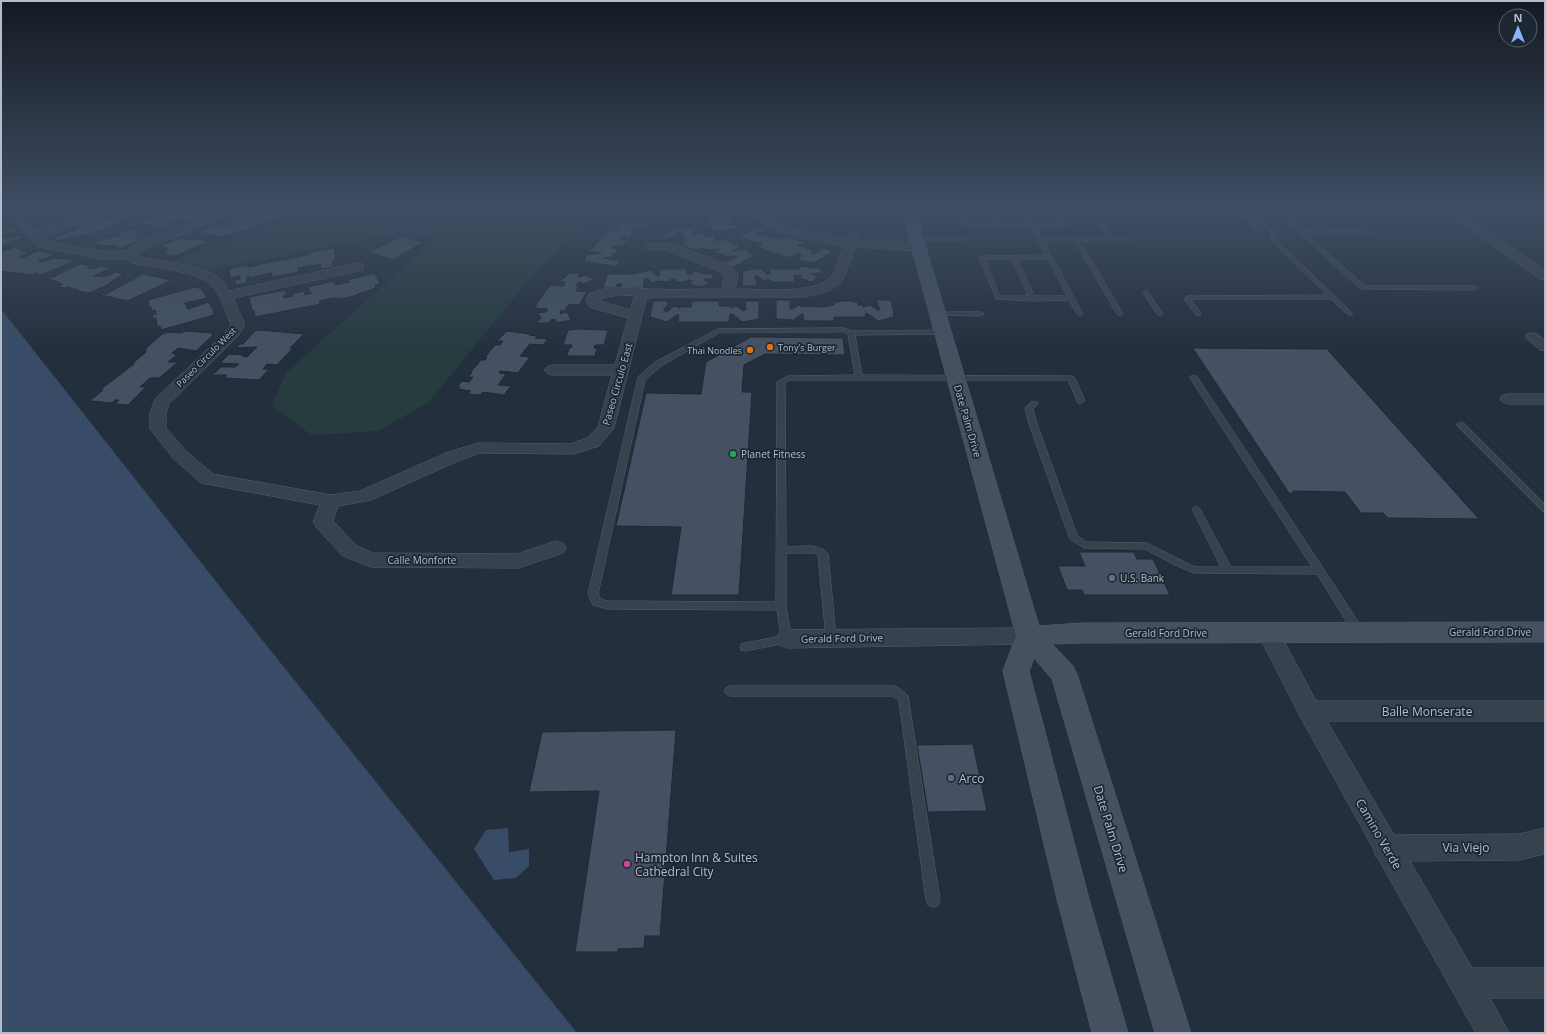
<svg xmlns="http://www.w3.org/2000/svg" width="1546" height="1034" font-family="'Open Sans',sans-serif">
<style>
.green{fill:#263c3f}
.water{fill:#394c67}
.building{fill:#455162;stroke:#1f2835}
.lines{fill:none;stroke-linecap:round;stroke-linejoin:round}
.lane-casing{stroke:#565f6c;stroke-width:1}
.street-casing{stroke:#565f6c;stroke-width:1}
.secondary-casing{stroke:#565f6c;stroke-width:1}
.lane{fill:#38414e;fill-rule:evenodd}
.street{fill:#38414e;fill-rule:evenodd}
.secondary{fill:#465061;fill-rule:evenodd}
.food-dot{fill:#e8710a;stroke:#1d2633;stroke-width:1.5}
.leisure-dot{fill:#2e9e5b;stroke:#1d2633;stroke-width:1.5}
.service-dot{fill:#5c6f8a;stroke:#1d2633;stroke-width:1.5}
.hotel-dot{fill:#d1479c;stroke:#1d2633;stroke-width:1.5}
.labels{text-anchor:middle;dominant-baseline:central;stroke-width:3.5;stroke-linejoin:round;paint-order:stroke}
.far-poi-label{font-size:9px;fill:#b4bcc9;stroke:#1d2633;text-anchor:start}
.far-street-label{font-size:9px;fill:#b4bcc9;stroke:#1d2633}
.street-label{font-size:10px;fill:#b4bcc9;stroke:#1d2633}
.poi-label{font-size:10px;fill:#b4bcc9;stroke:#1d2633;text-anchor:start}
.near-street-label{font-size:12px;fill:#b4bcc9;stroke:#1d2633}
.near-poi-label{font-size:12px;fill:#b4bcc9;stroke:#1d2633;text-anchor:start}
</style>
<rect width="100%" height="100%" fill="#242f3e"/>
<path class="green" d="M326 207H602L527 282 429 402 378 431 311 435 272 406 286 373 436 238 408 231 210 270 169 262Z"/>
<path class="water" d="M1 309 259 636 577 1033H1Z
M508 828 509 852 529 849V866L516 878 494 880 474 849 486 830Z"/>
<path class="building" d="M181 207H210L198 211 210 214 190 222 183 219 185 218 182 217 169 222 176 225 166 229 159 226H151L140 222Z
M258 207 266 211 271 209 286 214 244 231 242 230 223 237 208 235 199 231 222 224 228 226 235 223 223 221 243 213 252 217 257 214 247 211Z
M292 207H313L303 210Z
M693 207H720L722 209 711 211 712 212 731 209 738 216 731 217 734 223H726L728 225 736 224 740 228 715 232 707 223 713 222 708 221 705 217H708L704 212 698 213Z
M124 212 132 215 121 219 123 220 113 224 114 225 89 234 74 238 71 236 60 241 51 238 73 231 79 228 75 227 94 220 98 221Z
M624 222 651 224 647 229 629 228 636 231 631 233H633L629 238 621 237 620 239 628 240 621 247 613 246 611 248 619 249 615 254H613L614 257 603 258 621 261 616 267 584 261 586 255 602 253 589 251 610 230 621 231 613 227Z
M680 227 695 229 692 235H693L702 233 706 234 704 236 708 237 712 235 718 238 714 239 718 241 723 239 741 246 732 251 747 249 749 253H751L753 256 734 267 723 263 737 257 736 256 725 257 724 254 722 255 713 252 719 249H718L710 250 700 248 696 250 679 244 685 242 682 240 685 239 680 238 683 234 679 233 668 240 659 236Z
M757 227 766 229 756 235 758 236 767 234 770 237 780 239 785 236 804 242 798 245 807 248 805 249H812L811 254H815L823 248 833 251 814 263 799 260 801 254 798 253 790 258 757 247 762 244 743 239 740 236Z
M13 228 17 231 2 235 7 239 20 235 23 238 1 245V231Z
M131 229 139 233 136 234 139 235 135 237 142 240 120 248 113 245 102 246 91 243 120 235 118 234Z
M402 236 423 242 393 260 369 252Z
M181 238 188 240 198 239 210 242 189 249H192L175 256H170H171L164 253 167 252 163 250 168 249 160 246Z
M14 247 24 250 20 251 29 253 19 257 23 258 37 251 55 254 38 261 43 262 53 258 75 260 59 268 40 275 36 273 32 275 1 271V252Z
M334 248 336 258 334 259 335 261 332 262 333 267 321 269 320 264 298 268 299 272 272 277V273L249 278V276L247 277V283L235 285V280L240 279V276L230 278 229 269 237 267 248 265V267L255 266V265L289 259 311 254 310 252Z
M80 264 91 266 87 268 95 269 101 266 111 268 93 276 105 277 116 272 124 274 109 283H111L90 293 76 291 79 290 67 287 65 288 58 287 63 284 57 283 59 282 46 279 56 276H54Z
M802 266 811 268H820L821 273 812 274 818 276 812 282 799 278 802 276 794 275 795 282H772L769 279 764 281 757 276H755V279H757L756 286H742L743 271 760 268 767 274H770V269H798Z
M660 269H688L687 274H691L695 271 704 274H713V279H705L704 280 710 282 702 287 689 284 693 281 688 280 684 282H675L676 279H671L670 282 658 281 652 283 647 278 644 279V288H621L622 284H617L616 288H603L607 274H633L651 270 657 276H659Z
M375 273 380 284 375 285 376 288 358 294V295L340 299 339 298H332L319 301 320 304 255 317 254 310 252 311 249 297 285 290 287 295H284V298L293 296 292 294 304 291 305 295 312 293 310 292 308 287 334 281 335 285 349 282 348 280Z
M569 273H580L578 276 580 277 585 275 595 279 584 284 579 282 577 284 576 286H579L576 291 587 292 579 305 569 304 564 311 561 310 560 314 567 312 571 320 557 323 555 319 551 320 549 323H537L539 319H541L538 313 546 312 548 309 534 308 550 285 563 286 565 282 558 281 566 277H565Z
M143 274 172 280 127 301 98 294 101 293 106 294Z
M195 287 202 289 207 298 185 303 188 309 209 302 214 312 213 313 214 315 161 330 160 326 157 327 156 318 153 319 152 315 156 314 155 310 152 311 151 307 149 308 148 300Z
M776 300H790V309H793L798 305 804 307V306L822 307 834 305V302H839V301H853V302H858V305H863V307L870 305 877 310H880L876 300H891L894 314 893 317 878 321 867 313 865 314 866 317H834V321H804L803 314H801L794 320 776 319Z
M653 301H668L666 308H664V311L667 312 674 306 680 308V307H691L692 301H719V306H731V308L737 306 743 311 746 310 745 301H759V319L742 322 733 314H730L729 322H678L679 315H676L667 322 650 317Z
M579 329 608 330 604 345H595L594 348H597L595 356H567L569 348H571L572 345H563L568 330Z
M260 330 304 334 290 348H293L277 365 267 364 263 369H269L259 380 224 378 227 375H212L221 367H235L239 364 220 363 229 354 243 355 242 356 247 357 257 347 236 348 240 344H243L255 331Z
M184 331 213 333 211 334H214L196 351 178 348 172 353 177 355 168 362H178L159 378H150L140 387H146L128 405 115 404 119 400H115L112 403 90 401 103 390H100L134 364H132L146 352H145L147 350H144L161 335 167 332 182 333Z
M507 331 530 334 529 335 537 336 535 338 548 339 543 345 530 344 520 356 530 357 518 373 500 371 499 373 506 374 498 385 511 386 504 395 483 392 480 395 468 394 471 391 458 389 460 387 458 386 462 381 469 382 473 377H468L472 373H470L481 360H485L487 357H485L495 345H500L503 341H497Z
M751 337 843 338 845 355 765 354 744 365 742 392H752L739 595H671L681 527 616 526 646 393 701 394 706 362Z
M1191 348 1327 349 1479 519 1388 518 1383 513H1361L1345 492 1293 491 1294 493H1289L1194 350Z
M1079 552H1134L1137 559H1153L1170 595H1084L1082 590H1067L1058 566H1085Z
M676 730 660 936H645L644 948 618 949V952H575L599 791 529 792 542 732Z
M973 744 987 811 928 812 917 745Z"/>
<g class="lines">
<defs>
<path id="lane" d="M957 207H963L968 223 971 224H998L989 207H995L1004 224H1029L1020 207H1026L1035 224 1060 223 1051 207H1057L1067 225 1064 227H1036L1043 238H1108L1093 219 1096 217 1098 218 1114 238H1128L1131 240 1128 242H1044L1083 314 1080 316 1077 314 1069 300 1033 301 996 299 979 257 980 256 1046 255 1031 227H968L963 224ZM986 259H1012L1028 296H1000ZM1018 259H1048L1067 296H1035Z
M1232 207H1238L1262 229V231H1258Z
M1245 207H1251L1275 231 1277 240 1352 313V315H1348L1331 299H1191L1201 314 1200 315H1196L1184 299 1187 296 1327 295 1272 241 1270 232Z
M1272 207H1278L1304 230 1371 231 1372 232 1369 234H1307L1365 286H1475L1478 288 1475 290 1361 289Z
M915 237 966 238 969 240 966 242 913 240 912 239Z
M1079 246 1084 247 1123 314 1122 315H1118L1117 314 1078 247Z
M1146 291 1148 292 1163 314 1162 315H1158L1157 314 1143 293Z
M938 312H981L984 314 981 316 936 315V313Z
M844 328 852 331 943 330 946 332 943 334 855 335 862 375 1071 376 1075 378 1085 401 1081 403H1078L1068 380H790L785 383 786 547C799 547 819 542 828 554L836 638 835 641 831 642 827 641 826 638 818 555 815 553H786V606L792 639 791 642 787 643 745 651 741 650 740 647 741 644 745 643 781 636 777 610 607 609 593 605 588 594 638 377 655 362 718 329ZM843 332 848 334 855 375 788 376 777 382 776 602 607 601 601 599 598 594 645 380 661 366 719 333Z
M1191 376H1197L1198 378 1363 629 1364 632 1363 635 1359 636 1355 635 1317 574 1194 573 1175 565 1145 549 1084 548 1070 539 1029 424 1025 408 1031 402H1037L1038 404 1033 409 1037 424 1077 535 1086 542 1147 543 1195 567H1221L1192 509 1196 506 1200 509 1231 567H1312L1190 378Z
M1458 423H1464L1545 504V512L1542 511 1458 427 1457 425Z
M730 686H895L899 688 908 696 940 900 938 905 933 907 928 905 926 900 899 701 893 696H730L726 694 724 691 726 688Z"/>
<path id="street" d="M1 207H12L36 230 104 208 129 207 127 209 111 213 42 236 47 241 101 251H127L133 245 151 237 234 207H250L248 209 159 243 141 251 137 255 140 257C160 261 202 266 217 276 223 280 226 286 229 291L358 263 363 264 364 267 363 270 233 298 245 325 237 337 169 404 166 413V428L185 450 213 474 331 495 360 491 446 453 478 443 571 444 587 438 598 427 612 375H552L547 373 544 370 547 367 552 365H615L628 318 589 307 586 300 589 294C610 285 629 288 650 289 674 290 698 289 722 289L724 275 721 272 665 250 646 249 644 246 646 243H671L731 266 738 274 735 289C760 289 814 295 831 277 836 270 841 254 844 245 812 241 777 235 750 216 746 214 741 211 738 207H751L762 214 792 207H823L822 210 801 211 771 219C795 230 820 235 847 238L850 233H858L860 236 859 240 918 243 922 244 924 247 922 250 918 251 856 247 842 281 829 291 804 297H652L646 300 614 428 599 446 573 454 480 453 458 461 371 500 338 506 333 521 357 546 373 553 517 554 556 541 563 543 566 548 563 553 518 568 371 567 343 556 316 527 313 522 320 505 201 483 173 458 150 429V413L155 399 227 331 231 325C226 312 221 296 212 286 201 272 150 267 132 263L127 259H101L39 247ZM621 295 635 296 630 310 600 301V299L607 297Z
M1440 207H1545V210H1459L1545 270V280L1540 279Z
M1532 333 1537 334 1545 340V351L1540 350 1525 337 1527 334Z
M1508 394H1545V404H1508L1502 402 1500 399 1502 396Z
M1268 624 1276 626 1316 701H1545V721H1327L1394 835 1519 834 1545 828V854L1519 860 1410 861 1472 968H1545V998H1490L1509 1033H1476L1378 858 1376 857 1373 848 1301 718 1257 632 1260 626Z
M1029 628 1037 630 1040 636 1037 642 1029 644 787 648 779 645 776 639 779 633 787 630Z"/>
<path id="secondary" d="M901 207H914L1039 626 1081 623 1545 622V642L1081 643 1052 644 1073 666 1077 674 1191 1033H1155L1052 679 1034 658 1029 671 1089 899 1128 1033H1092L1057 899 1003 671 1016 636Z"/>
</defs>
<use href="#lane" class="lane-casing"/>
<use href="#street" class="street-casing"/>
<use href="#secondary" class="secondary-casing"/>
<use href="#lane" class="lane"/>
<use href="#street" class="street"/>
<use href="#secondary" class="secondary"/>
</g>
<linearGradient id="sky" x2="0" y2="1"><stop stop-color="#141a22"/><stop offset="0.59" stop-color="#3f4d63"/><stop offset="1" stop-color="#3f4d63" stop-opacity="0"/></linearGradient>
<rect width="1546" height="352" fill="url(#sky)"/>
<g class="food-dot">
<circle cx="770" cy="347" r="4"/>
<circle cx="750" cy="350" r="4"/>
</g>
<circle class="leisure-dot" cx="733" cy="454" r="4"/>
<g class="service-dot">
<circle cx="1112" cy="578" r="4"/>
<circle cx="951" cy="778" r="4"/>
</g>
<circle class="hotel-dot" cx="627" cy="864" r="4"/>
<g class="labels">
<g class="far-poi-label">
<text x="778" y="347">Tony's Burger</text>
<text x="742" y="350" text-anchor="end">Thai Noodles</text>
</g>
<g class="far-street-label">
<text transform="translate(206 357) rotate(-45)">Paseo Circulo West</text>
</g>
<g class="street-label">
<text transform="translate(617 384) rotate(-74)">Paseo Circulo East</text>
<text transform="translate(968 421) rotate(74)">Date Palm Drive</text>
<text x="422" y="560">Calle Monforte</text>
<text x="1490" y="632">Gerald Ford Drive</text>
<text x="1166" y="633">Gerald Ford Drive</text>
<text transform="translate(842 638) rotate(-1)">Gerald Ford Drive</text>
</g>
<g class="poi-label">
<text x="741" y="454">Planet Fitness</text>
<text x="1120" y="578">U.S. Bank</text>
</g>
<g class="near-street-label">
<text x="1427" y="711">Balle Monserate</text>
<text transform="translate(1111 829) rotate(73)">Date Palm Drive</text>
<text transform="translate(1379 834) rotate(60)">Camino Verde</text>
<text x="1466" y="847">Via Viejo</text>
</g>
<g class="near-poi-label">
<text x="959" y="778">Arco</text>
<text x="635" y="857">Hampton Inn &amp; Suites<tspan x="635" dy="14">Cathedral City</tspan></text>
</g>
</g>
<rect width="1546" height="1034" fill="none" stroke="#b4bcc9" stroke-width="4"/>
<g transform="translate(1518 28)"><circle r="19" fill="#1d2633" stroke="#59626f"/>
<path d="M0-3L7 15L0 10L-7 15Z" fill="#8ab4f8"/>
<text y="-6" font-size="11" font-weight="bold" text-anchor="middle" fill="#b4bcc9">N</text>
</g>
</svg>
